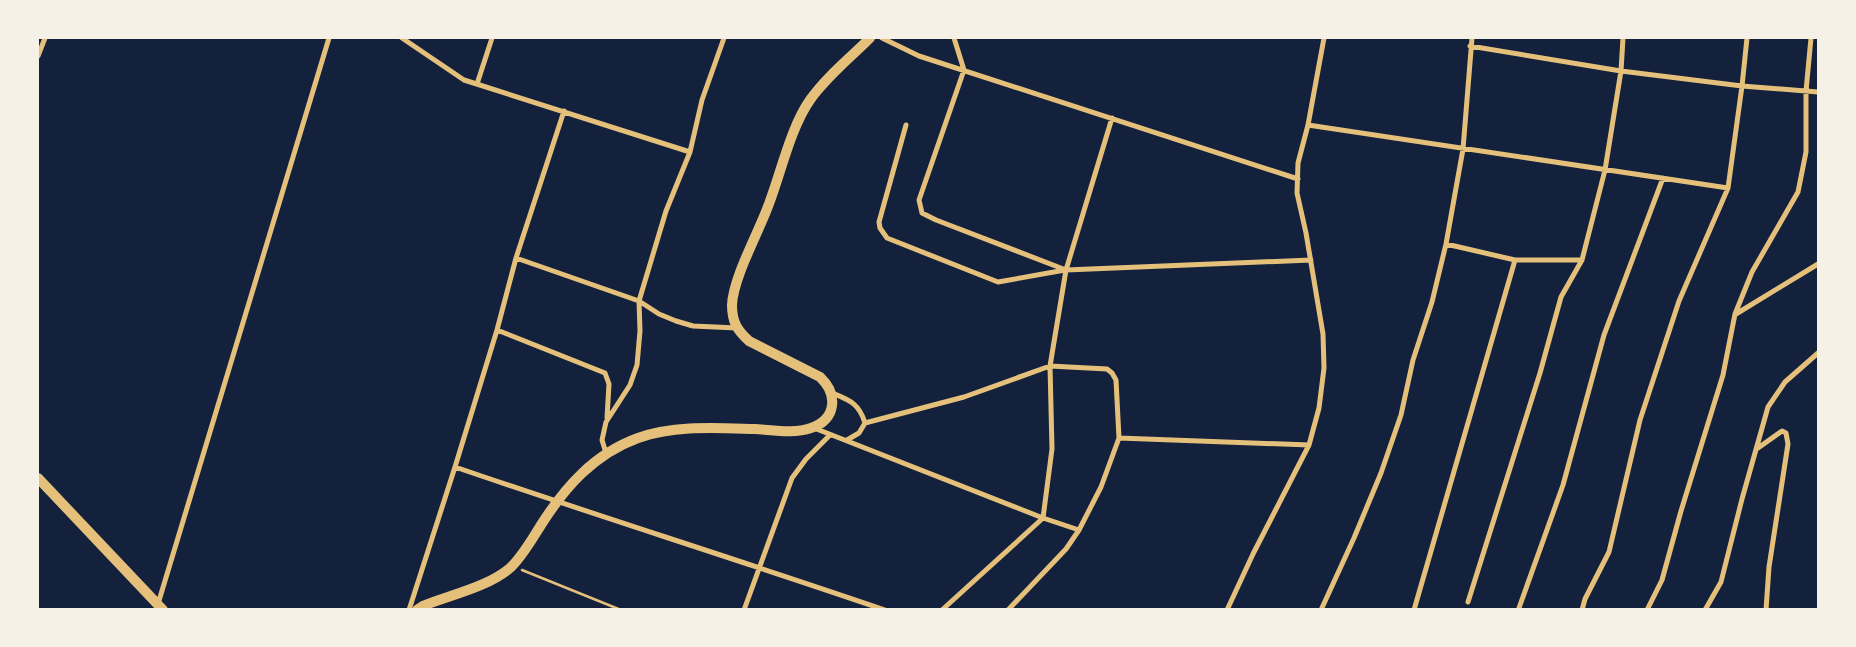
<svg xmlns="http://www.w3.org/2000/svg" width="1856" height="647" font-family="Jost,sans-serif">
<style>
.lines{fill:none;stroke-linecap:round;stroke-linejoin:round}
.path{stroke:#e5c07b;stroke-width:2.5}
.minor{stroke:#e5c07b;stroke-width:5}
.primary{stroke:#e5c07b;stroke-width:10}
</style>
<rect width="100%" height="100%" fill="#14213d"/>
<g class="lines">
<path class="path" d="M522 570 621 610"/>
<path class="minor" d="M402 38 464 80 690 152
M882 38 919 56 1298 179
M954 38 964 70 919 200 922 213 936 220 1066 270 1311 260
M1470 46 1621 71 1742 86 1818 92
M38 56 45 38
M477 84 492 38
M906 125 879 222 880 228 887 238 998 282 1065 270
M1308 125 1728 188
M1446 244 1515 260H1582
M516 258 639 301 659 314 676 321 693 326 737 328
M1736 314 1818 264
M497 330 605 373 609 384 607 418
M832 393C849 400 859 403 865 423
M814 428 1043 518 1079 530
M1119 438 1309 445
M847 440 859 433 865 423 964 397 1050 366 1107 369 1112 373 1116 380 1119 438 1101 487 1079 530 1066 549 1008 610
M1758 448 1782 431 1786 433 1788 444 1769 567 1766 610
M606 453 602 440 606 422 630 385 637 365 640 331 639 301 666 211 690 152 702 100 724 38
M455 467C598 516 742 561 885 610
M1468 602 1540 373 1561 297 1582 260 1605 170 1621 71 1623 38
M158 604 329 38
M1519 608 1563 485 1604 335 1663 178
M409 610 455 467 497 330 516 258 564 111
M744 610 792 478 806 459 830 435
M942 610 1043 518 1052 449 1050 366 1066 270 1112 118
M1227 610 1253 554 1309 445 1319 408 1324 368 1323 334 1306 233 1297 193 1298 163 1308 125 1324 38
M1321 610 1354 538 1381 473 1401 415 1413 360 1432 302 1446 244 1463 149 1472 38
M1414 610 1515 260
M1582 610 1585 599 1609 552 1640 420 1679 301 1728 188 1742 86 1747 38
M1647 610 1662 580 1681 511 1723 375 1735 314 1752 272 1798 192 1806 152V91L1811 38
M1705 610 1721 582 1742 499 1768 407 1785 382 1818 353"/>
<path class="primary" d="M38 478 163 610
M417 610 423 606C450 595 488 587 510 568 522 557 532 539 541 525 565 487 594 454 638 438 674 425 717 428 755 429 773 430 794 434 811 428 837 419 838 394 820 377L749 341C737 330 732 322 732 305 733 279 757 235 767 209 780 177 790 128 810 100 826 77 850 58 870 38"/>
</g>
<rect width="1856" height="647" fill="none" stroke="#f6f1e7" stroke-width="78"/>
</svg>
